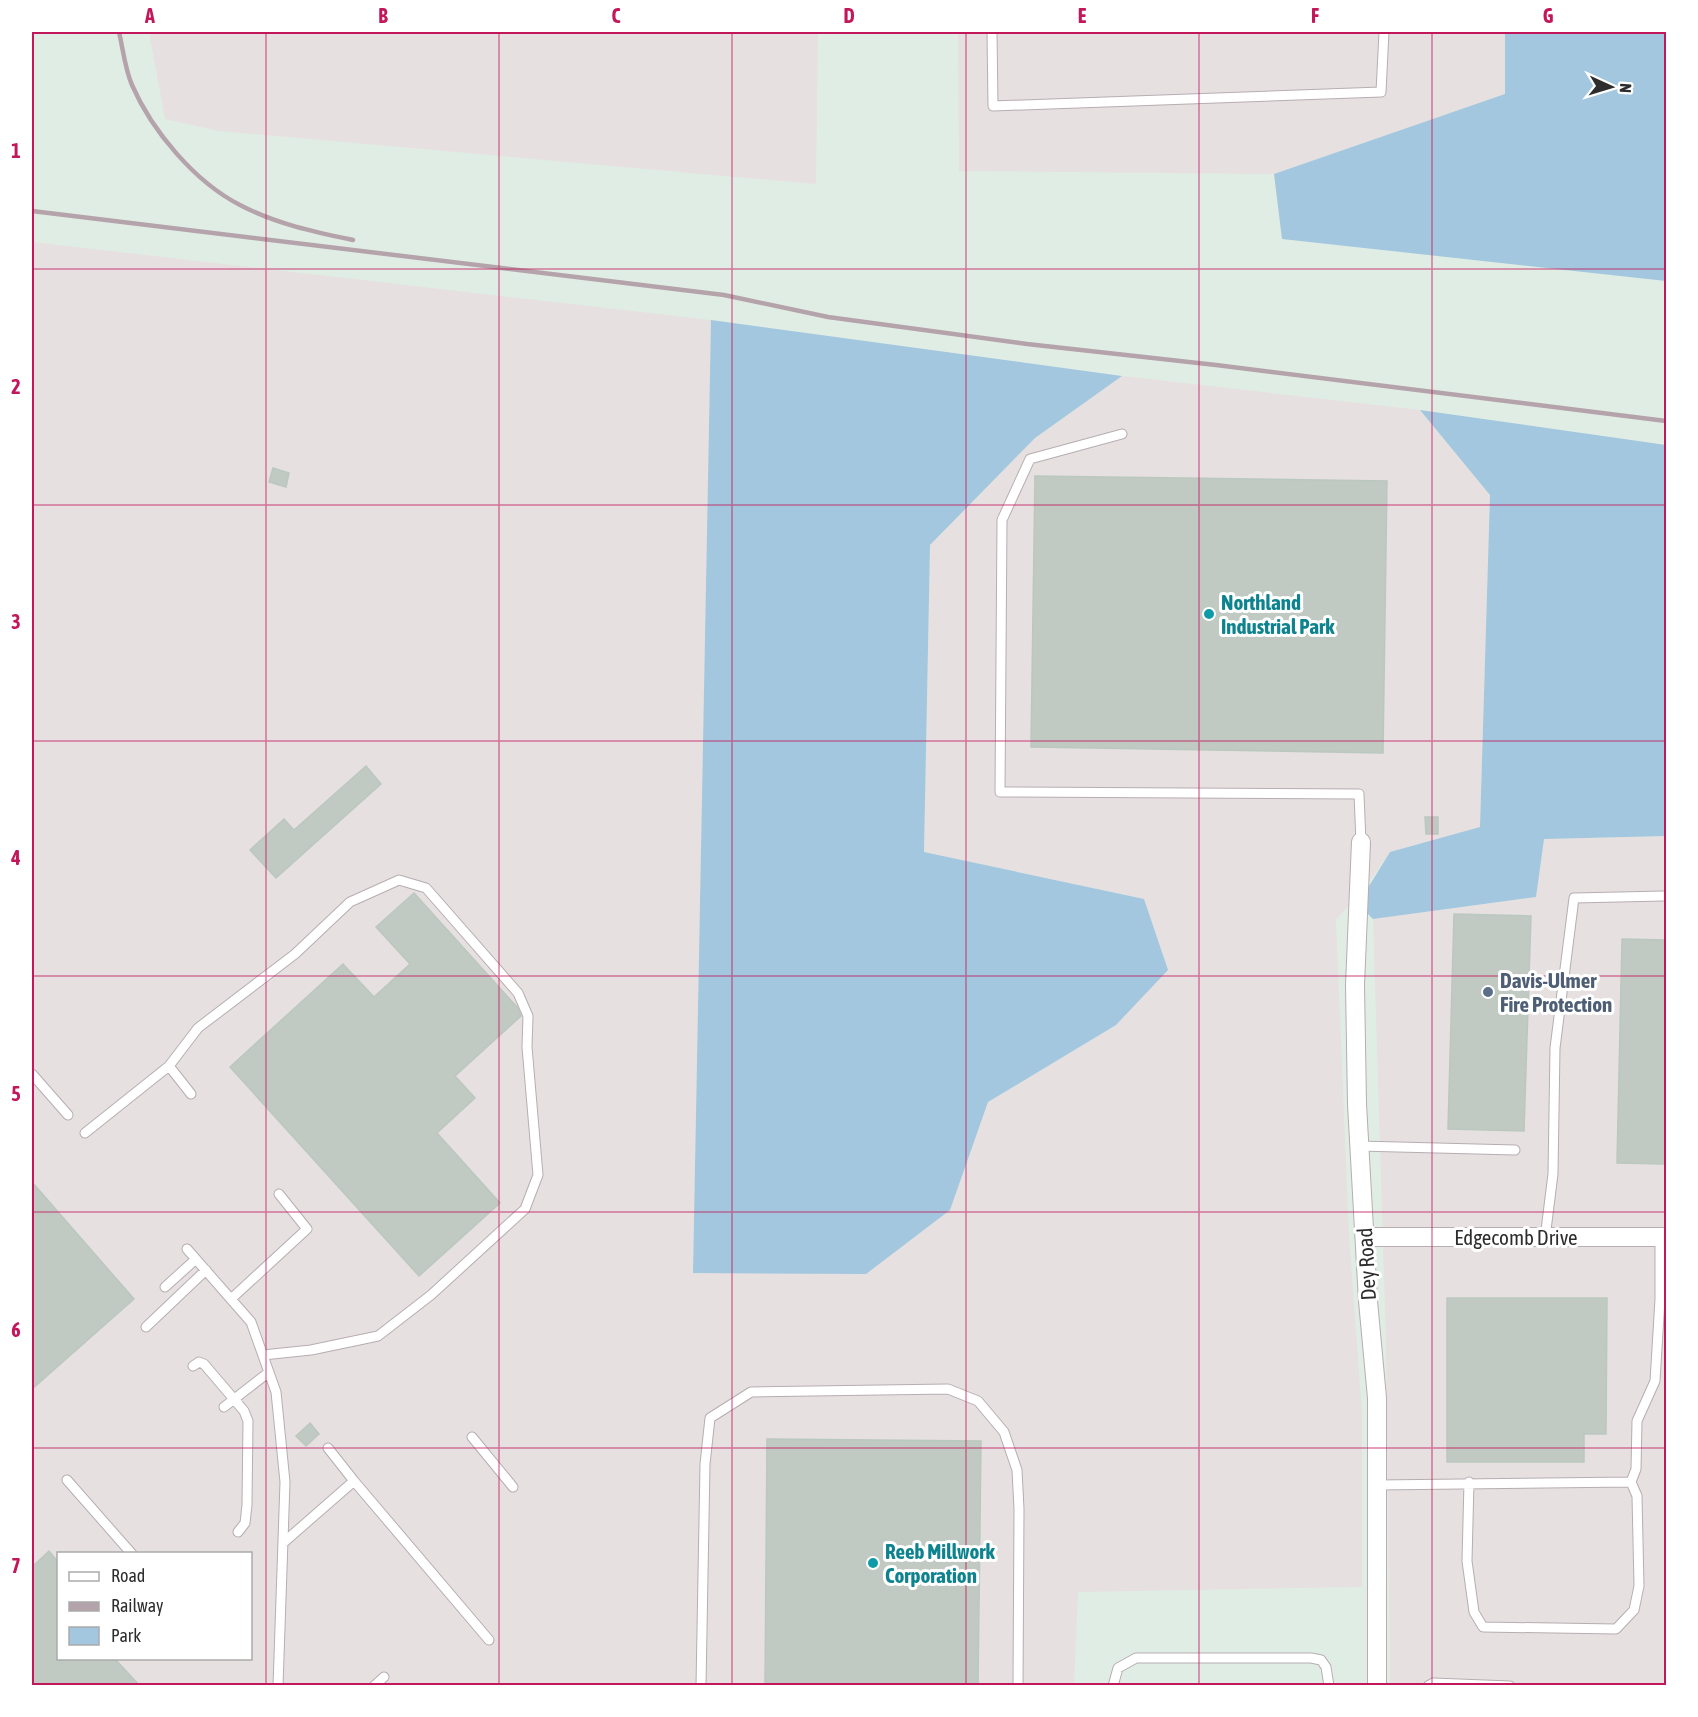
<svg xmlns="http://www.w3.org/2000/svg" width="1698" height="1717" font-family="'Asap Condensed',sans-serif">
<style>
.industrial{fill:#e6e0e0;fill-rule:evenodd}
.green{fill:#a2c7de}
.building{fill:#c0c9c2;stroke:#bac8bf;stroke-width:1.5}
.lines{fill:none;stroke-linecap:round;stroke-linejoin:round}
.lane-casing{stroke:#b7adb2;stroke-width:11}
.street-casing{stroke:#b7adb2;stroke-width:20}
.lane{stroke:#fff;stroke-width:9}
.street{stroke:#fff;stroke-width:18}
.rail{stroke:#b5a3ab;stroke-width:4.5}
.grid{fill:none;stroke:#c2185b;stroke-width:1.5;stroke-opacity:0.55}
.culture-dot{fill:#0f9aa8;stroke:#fff;stroke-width:2}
.service-dot{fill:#5c6f8a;stroke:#fff;stroke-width:2}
.labels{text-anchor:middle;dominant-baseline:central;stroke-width:6;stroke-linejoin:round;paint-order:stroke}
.culture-label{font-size:21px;font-weight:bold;fill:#0d838f;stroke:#fff;text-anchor:start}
.service-label{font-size:21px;font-weight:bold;fill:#4e5e75;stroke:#fff;text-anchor:start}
.street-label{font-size:21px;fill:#2d2d2d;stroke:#fff}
.neatline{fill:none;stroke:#c2185b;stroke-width:2}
.grid-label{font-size:20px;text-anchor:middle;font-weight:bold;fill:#c2185b}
</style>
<rect width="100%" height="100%" fill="#e0ede4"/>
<path class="industrial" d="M149 32H818L816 184 219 131 165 119Z
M958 32H1505L1506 94 1274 174 959 171Z
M32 242 711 320 693 1273 950 1210 988 1102 1116 1025 1144 899 924 852 930 545 1035 438 1122 376 1420 410 1490 495 1480 827 1390 852 1375 874 1336 920 1349 1236 1362 1412V1587L1078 1592 1074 1685 32 1686ZM58 1554H250V1658H58Z
M1666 836V1685H1390L1386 1342 1373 919 1535 897 1544 839Z"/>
<path class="green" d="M1505 32H1666V281L1282 239 1274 174 1505 94Z
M711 320 1122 376 1035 438 930 545 924 852 1144 899 1168 970 1116 1025 988 1102 950 1210 866 1274 693 1273Z
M1420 410 1666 445V836L1544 839 1536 897 1373 919 1358 904 1390 852 1480 827 1490 495Z"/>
<path class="building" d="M273 468 289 473 286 487 269 482Z
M1035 476 1387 481 1383 753 1031 747Z
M366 766 381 784 276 878 250 850 284 819 294 830Z
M1425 817H1438V834H1426Z
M414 893 517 1007 521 1016 455 1076 475 1098 437 1133 500 1203 419 1276 230 1067 343 964 374 997 410 964 376 927Z
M1454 914 1531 916 1524 1131 1448 1129Z
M1622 939 1666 940V1164L1617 1163Z
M32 1182 134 1299 32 1389Z
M1447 1298H1607L1606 1434H1584V1462H1447Z
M310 1423 319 1434 306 1446 296 1436Z
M767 1439 981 1441 978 1686H765Z
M49 1551 58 1562V1659H115L140 1686H32V1567Z"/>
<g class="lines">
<defs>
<path id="lane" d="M992 32 993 106 1381 92 1384 32
M1122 434 1030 459 1002 520 1000 792 1359 794 1361 842
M169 1066 198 1028 295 954 350 902 399 880 426 888 518 993 528 1016 527 1047 538 1175 525 1209 431 1295 378 1336 311 1350 263 1355
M32 1074 68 1115
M85 1133 169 1066 191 1094
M1359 1146 1515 1150
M1545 1238 1553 1174 1555 1048 1574 898 1664 896
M187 1249 251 1322 276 1392 285 1482 278 1686
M165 1287 196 1259
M231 1299 307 1229 279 1194
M146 1327 206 1270
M193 1366 199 1362 204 1364 244 1411 248 1421 247 1505 245 1523 238 1532
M224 1407 269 1372
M472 1437 513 1487
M67 1480 132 1554
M354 1481 489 1640
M1469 1482 1467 1561 1474 1612 1483 1627 1616 1629 1634 1610 1639 1586 1637 1496 1631 1482
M1377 1485 1631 1482 1636 1469 1637 1421 1655 1381 1660 1299V1237
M283 1543 354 1481 328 1448
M374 1686 384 1677
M701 1686 705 1464 710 1418 751 1392 948 1389 978 1401 1004 1432 1017 1470 1019 1509 1018 1686
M1113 1686 1118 1668 1136 1658H1311L1321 1660 1326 1667 1329 1686
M1428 1686 1433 1683 1510 1686"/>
<path id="street" d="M1361 842 1355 985 1357 1104 1368 1301 1377 1398V1686
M1365 1237H1666"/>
</defs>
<use href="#lane" class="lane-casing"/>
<use href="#street" class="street-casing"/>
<use href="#lane" class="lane"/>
<use href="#street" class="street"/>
<path class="rail" d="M119 32C123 49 125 69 132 85 152 131 195 182 240 205 276 224 315 232 353 240
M32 211 724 295 828 317 1027 344 1216 365 1666 421"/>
</g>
<path class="grid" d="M266 32V1686M499 32V1686M732 32V1686M966 32V1686M1199 32V1686M1432 32V1686M32 269H1666M32 505H1666M32 741H1666M32 976H1666M32 1212H1666M32 1448H1666"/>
<g class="culture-dot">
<circle cx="1209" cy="614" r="6"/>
<circle cx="873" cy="1563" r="6"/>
</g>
<circle class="service-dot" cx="1488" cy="992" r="6"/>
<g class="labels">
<g class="culture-label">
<text x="1221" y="602">Northland<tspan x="1221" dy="24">Industrial Park</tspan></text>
<text x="885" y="1551">Reeb Millwork<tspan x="885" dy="24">Corporation</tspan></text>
</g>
<g class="service-label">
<text x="1500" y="980">Davis-Ulmer<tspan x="1500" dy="24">Fire Protection</tspan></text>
</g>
<g class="street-label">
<text x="1516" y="1237">Edgecomb Drive</text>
<text transform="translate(1366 1264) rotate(-93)">Dey Road</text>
</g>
</g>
<rect width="1698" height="1717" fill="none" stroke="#ffffff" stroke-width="66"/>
<rect x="57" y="1552" width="195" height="108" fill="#ffffff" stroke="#ababab" stroke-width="1.5"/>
<rect x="69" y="1572" width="30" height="9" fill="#ffffff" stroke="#ababab" stroke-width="1.5"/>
<text x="111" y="1582" font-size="18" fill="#2d2d2d">Road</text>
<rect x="69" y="1602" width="30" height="9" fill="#b5a3ab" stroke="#ababab" stroke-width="1.5"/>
<text x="111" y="1612" font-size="18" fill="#2d2d2d">Railway</text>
<rect x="69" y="1627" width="30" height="18" fill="#a2c7de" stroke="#ababab" stroke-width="1.5"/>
<text x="111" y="1642" font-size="18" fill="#2d2d2d">Park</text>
<g transform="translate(1611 87) rotate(94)" stroke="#ffffff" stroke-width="4.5" paint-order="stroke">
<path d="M0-4.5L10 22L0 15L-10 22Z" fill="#2d2d2d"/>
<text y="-9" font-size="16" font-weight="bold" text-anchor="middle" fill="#2d2d2d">N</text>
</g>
<rect x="33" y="33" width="1632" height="1651" class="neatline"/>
<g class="grid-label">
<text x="150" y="23">A</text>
<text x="383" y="23">B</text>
<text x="616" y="23">C</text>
<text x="849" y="23">D</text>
<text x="1082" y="23">E</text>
<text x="1315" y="23">F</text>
<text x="1548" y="23">G</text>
<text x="16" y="158">1</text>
<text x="16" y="394">2</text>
<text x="16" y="629">3</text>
<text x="16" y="865">4</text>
<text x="16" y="1101">5</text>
<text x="16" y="1337">6</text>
<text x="16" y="1573">7</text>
</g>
</svg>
